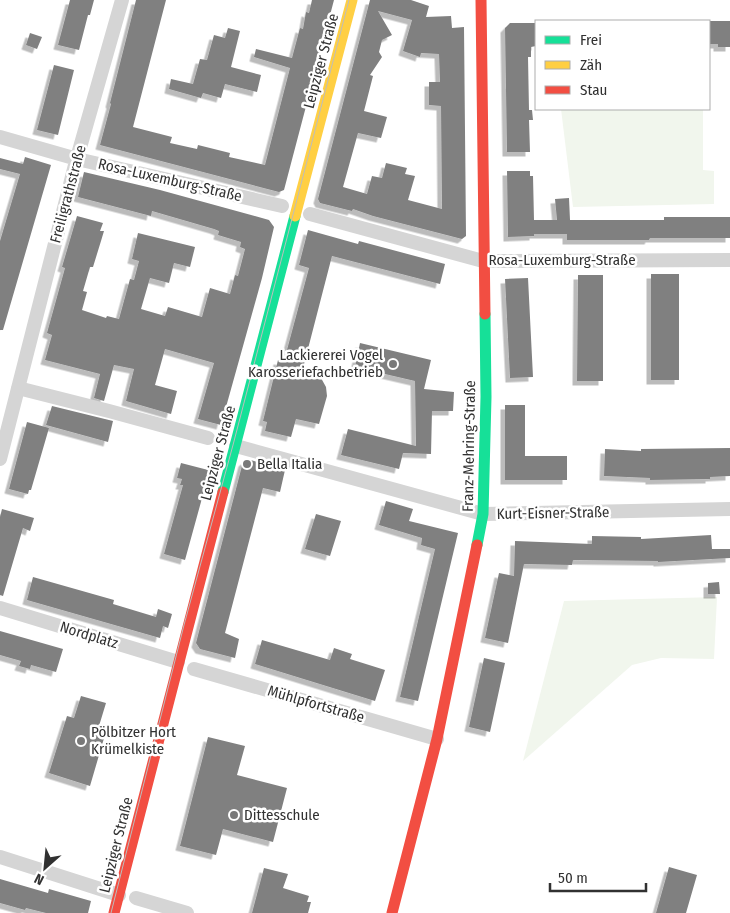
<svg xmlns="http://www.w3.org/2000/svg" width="730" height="913" font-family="'Fira Sans Condensed',sans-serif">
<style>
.green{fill:#f1f6ed}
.building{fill:#808080;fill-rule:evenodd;filter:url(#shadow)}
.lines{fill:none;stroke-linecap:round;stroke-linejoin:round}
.street{stroke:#d5d5d5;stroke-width:14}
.fast{stroke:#16e098;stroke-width:11}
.slow{stroke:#ffcf43;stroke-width:11}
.jam{stroke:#f24e42;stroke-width:11}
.tram{stroke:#bdbdbd;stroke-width:1}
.poi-dot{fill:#797979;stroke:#fff;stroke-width:2}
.labels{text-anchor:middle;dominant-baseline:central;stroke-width:5;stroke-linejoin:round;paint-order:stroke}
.street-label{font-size:15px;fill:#313131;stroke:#fff}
.poi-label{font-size:15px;fill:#313131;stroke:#fff;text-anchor:start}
</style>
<defs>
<filter id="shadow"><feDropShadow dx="-4.5" dy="4.5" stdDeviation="0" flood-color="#0004"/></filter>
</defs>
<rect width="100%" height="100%" fill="#fff"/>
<path class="green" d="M561 109H703V170L714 171V204L573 207Z
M717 597 714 659 661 658 632 665 523 761 564 601Z"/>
<path class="building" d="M70 0H94L90 15H88L79 50 58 45Z
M136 0H166L133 127 172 137 170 143 197 149 198 145 230 153 229 157 265 165 290 68 254 57 256 49 292 58 300 28 303 29 306 12 309 13 312 0H334L284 190 279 192 100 145 111 104 110 103Z
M370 0H411L429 6 426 17 451 16 452 28 464 27 466 236 462 239 373 216 353 209 352 211 320 203 318 199ZM378 11 412 20 403 51 420 57 421 53 439 54 440 82H429V105L441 106 442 209 408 200 415 176 405 174 407 168 386 163 382 178 372 176 367 194 343 187 358 133 381 138 387 117 364 111 373 76 370 75 382 57 379 52 382 40 392 35Z
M709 21H730V47H718V44H709Z
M510 23H536V46L531 47V57H528L529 110H532L533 120H529L530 152H507L505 28Z
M228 28 240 31 231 67 261 75 257 92 225 84 221 98 203 93 201 98 169 89 171 79 193 84 200 59 207 60 214 35 225 38Z
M30 33 42 37 37 49 26 45Z
M54 65 74 70 58 135 37 130Z
M25 157 51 165 3 330H0V241L20 174 0 169V158L23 164Z
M507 171H530V176H533L534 220H557L555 199 569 198 570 220H664V217H730V238H650L649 240H567V234H534V236L508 237Z
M84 172 160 190 269 220 274 227 262 278 221 425 198 419 214 363 165 349 155 385 177 391 171 414 126 401 134 369 114 365 104 401 94 398 100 374 45 360 52 335 47 333 65 268 62 267 77 216 103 223 100 231H104L101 241 93 267H90L83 291 87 292 82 310 106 318 107 316 119 319 130 279 134 280 139 261 132 259 138 233 195 247 190 267 174 263 169 283 150 278 141 309 165 316 168 307 202 317 210 288 230 294 235 275 238 276 245 249 240 247 241 242 218 235 219 231 214 229 152 211 151 216 78 197Z
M308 230 358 244 359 241 445 264 440 284 332 256 302 372 321 378 326 387 327 396 319 424 296 419 291 437 265 431 267 422 263 421 278 360 284 361 309 268 299 265Z
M651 274H679V380H651Z
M578 275H603V381H577Z
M528 278 533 377 510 378 505 279Z
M360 343 431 360 424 389 454 392 453 411H432L431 454 403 453 399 469 341 455 348 429 416 446 415 381 355 367Z
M505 405H525V456H567V480H505Z
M52 406 113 421 108 442 46 425Z
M27 422 49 428 31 490H29L28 494 9 489Z
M730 448V476L710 477V479L650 480V478L604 476 605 449 641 451V449Z
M247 459 285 470 280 492 263 488 225 633 239 639 235 658 200 649 196 643 243 462Z
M181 463 212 471 207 492 204 491 185 560 164 554 183 485H180L182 479 177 478Z
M386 501 413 509 409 521 458 533 418 701 400 697 435 549 421 545 422 538 379 525Z
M2 509 34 518 30 531 23 528 3 596 0 595V517Z
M316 514 341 521 330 556 305 549Z
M711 535 712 549H730V558L658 562V561L573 560 572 565 524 564 508 643 485 638 499 573 514 576 515 541 592 544V536L641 537V539Z
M33 577 114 600 113 604 156 617 158 609 172 614 168 628 163 626 160 638 27 600Z
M719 582 720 594H708V583Z
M0 631 63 649 56 672 31 665 30 669 19 666 21 661 0 655Z
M262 640 330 660 334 648 352 654 350 659 385 670 375 701 255 664Z
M484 658 505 663 490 732 469 727Z
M81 696 106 703 99 726 107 728 90 786 49 773 67 716 74 718Z
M208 737 245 746 237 775 287 788 273 842 223 829 216 855 180 846Z
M669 867 697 875 686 913H656Z
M264 868 288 874 283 888 309 896 307 902H311L308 913H252Z
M0 879 48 893 49 889 91 901 88 913H46L26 908 25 910 0 903Z"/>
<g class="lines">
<path class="street" d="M0 137 77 159 282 206
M310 214 483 261 730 260
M18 388 109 411 208 438
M236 446 483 514 730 509
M0 459 75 165 122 0
M0 608 178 662
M194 669 437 739
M0 857 119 895
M136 898 187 913"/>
<path class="fast" d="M223 492 295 216
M477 545 483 514 486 397 485 314"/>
<path class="slow" d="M295 216 352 0"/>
<path class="jam" d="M481 0 485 314
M114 913 223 492
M392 913 437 739 477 545"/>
<path class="tram" d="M111 913 184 625 233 445 349 0"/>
</g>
<g class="poi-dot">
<circle cx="393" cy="364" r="5"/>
<circle cx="247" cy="464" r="5"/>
<circle cx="81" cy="741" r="5"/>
<circle cx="234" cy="815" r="5"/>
</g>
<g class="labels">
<g class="street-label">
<text transform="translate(321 61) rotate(-75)">Leipziger Straße</text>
<text transform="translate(170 180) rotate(13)">Rosa-Luxemburg-Straße</text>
<text transform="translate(68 194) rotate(-75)">Freiligrathstraße</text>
<text x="562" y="260">Rosa-Luxemburg-Straße</text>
<text transform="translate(469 446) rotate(-89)">Franz-Mehring-Straße</text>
<text transform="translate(218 453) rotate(-75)">Leipziger Straße</text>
<text transform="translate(553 513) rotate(-1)">Kurt-Eisner-Straße</text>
<text transform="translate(89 635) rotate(17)">Nordplatz</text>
<text transform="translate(316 704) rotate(16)">Mühlpfortstraße</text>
<text transform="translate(116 845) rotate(-76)">Leipziger Straße</text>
</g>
<g class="poi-label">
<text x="383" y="355" text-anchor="end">Lackiererei Vogel<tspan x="383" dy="17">Karosseriefachbetrieb</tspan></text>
<text x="257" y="464">Bella Italia</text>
<text x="91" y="732">Pölbitzer Hort<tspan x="91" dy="17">Krümelkiste</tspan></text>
<text x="244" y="815">Dittesschule</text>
</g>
</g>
<rect x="535" y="20" width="175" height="90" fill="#ffffff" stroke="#adadad"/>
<rect x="545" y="36" width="25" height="8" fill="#16e098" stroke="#adadad"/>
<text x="580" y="45" font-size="15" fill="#313131">Frei</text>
<rect x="545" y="61" width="25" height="8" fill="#ffcf43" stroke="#adadad"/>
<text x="580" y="70" font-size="15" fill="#313131">Zäh</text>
<rect x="545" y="86" width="25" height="8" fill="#f24e42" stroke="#adadad"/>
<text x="580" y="95" font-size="15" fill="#313131">Stau</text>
<g transform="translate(45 868) rotate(207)" stroke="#ffffff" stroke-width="4" paint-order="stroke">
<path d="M0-4L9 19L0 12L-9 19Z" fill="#313131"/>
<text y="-8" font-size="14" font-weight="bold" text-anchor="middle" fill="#313131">N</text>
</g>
<path d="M550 883v8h96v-8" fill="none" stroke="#313131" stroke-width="2.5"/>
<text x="558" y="883" font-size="15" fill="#313131" stroke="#ffffff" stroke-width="4" paint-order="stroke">50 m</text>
</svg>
